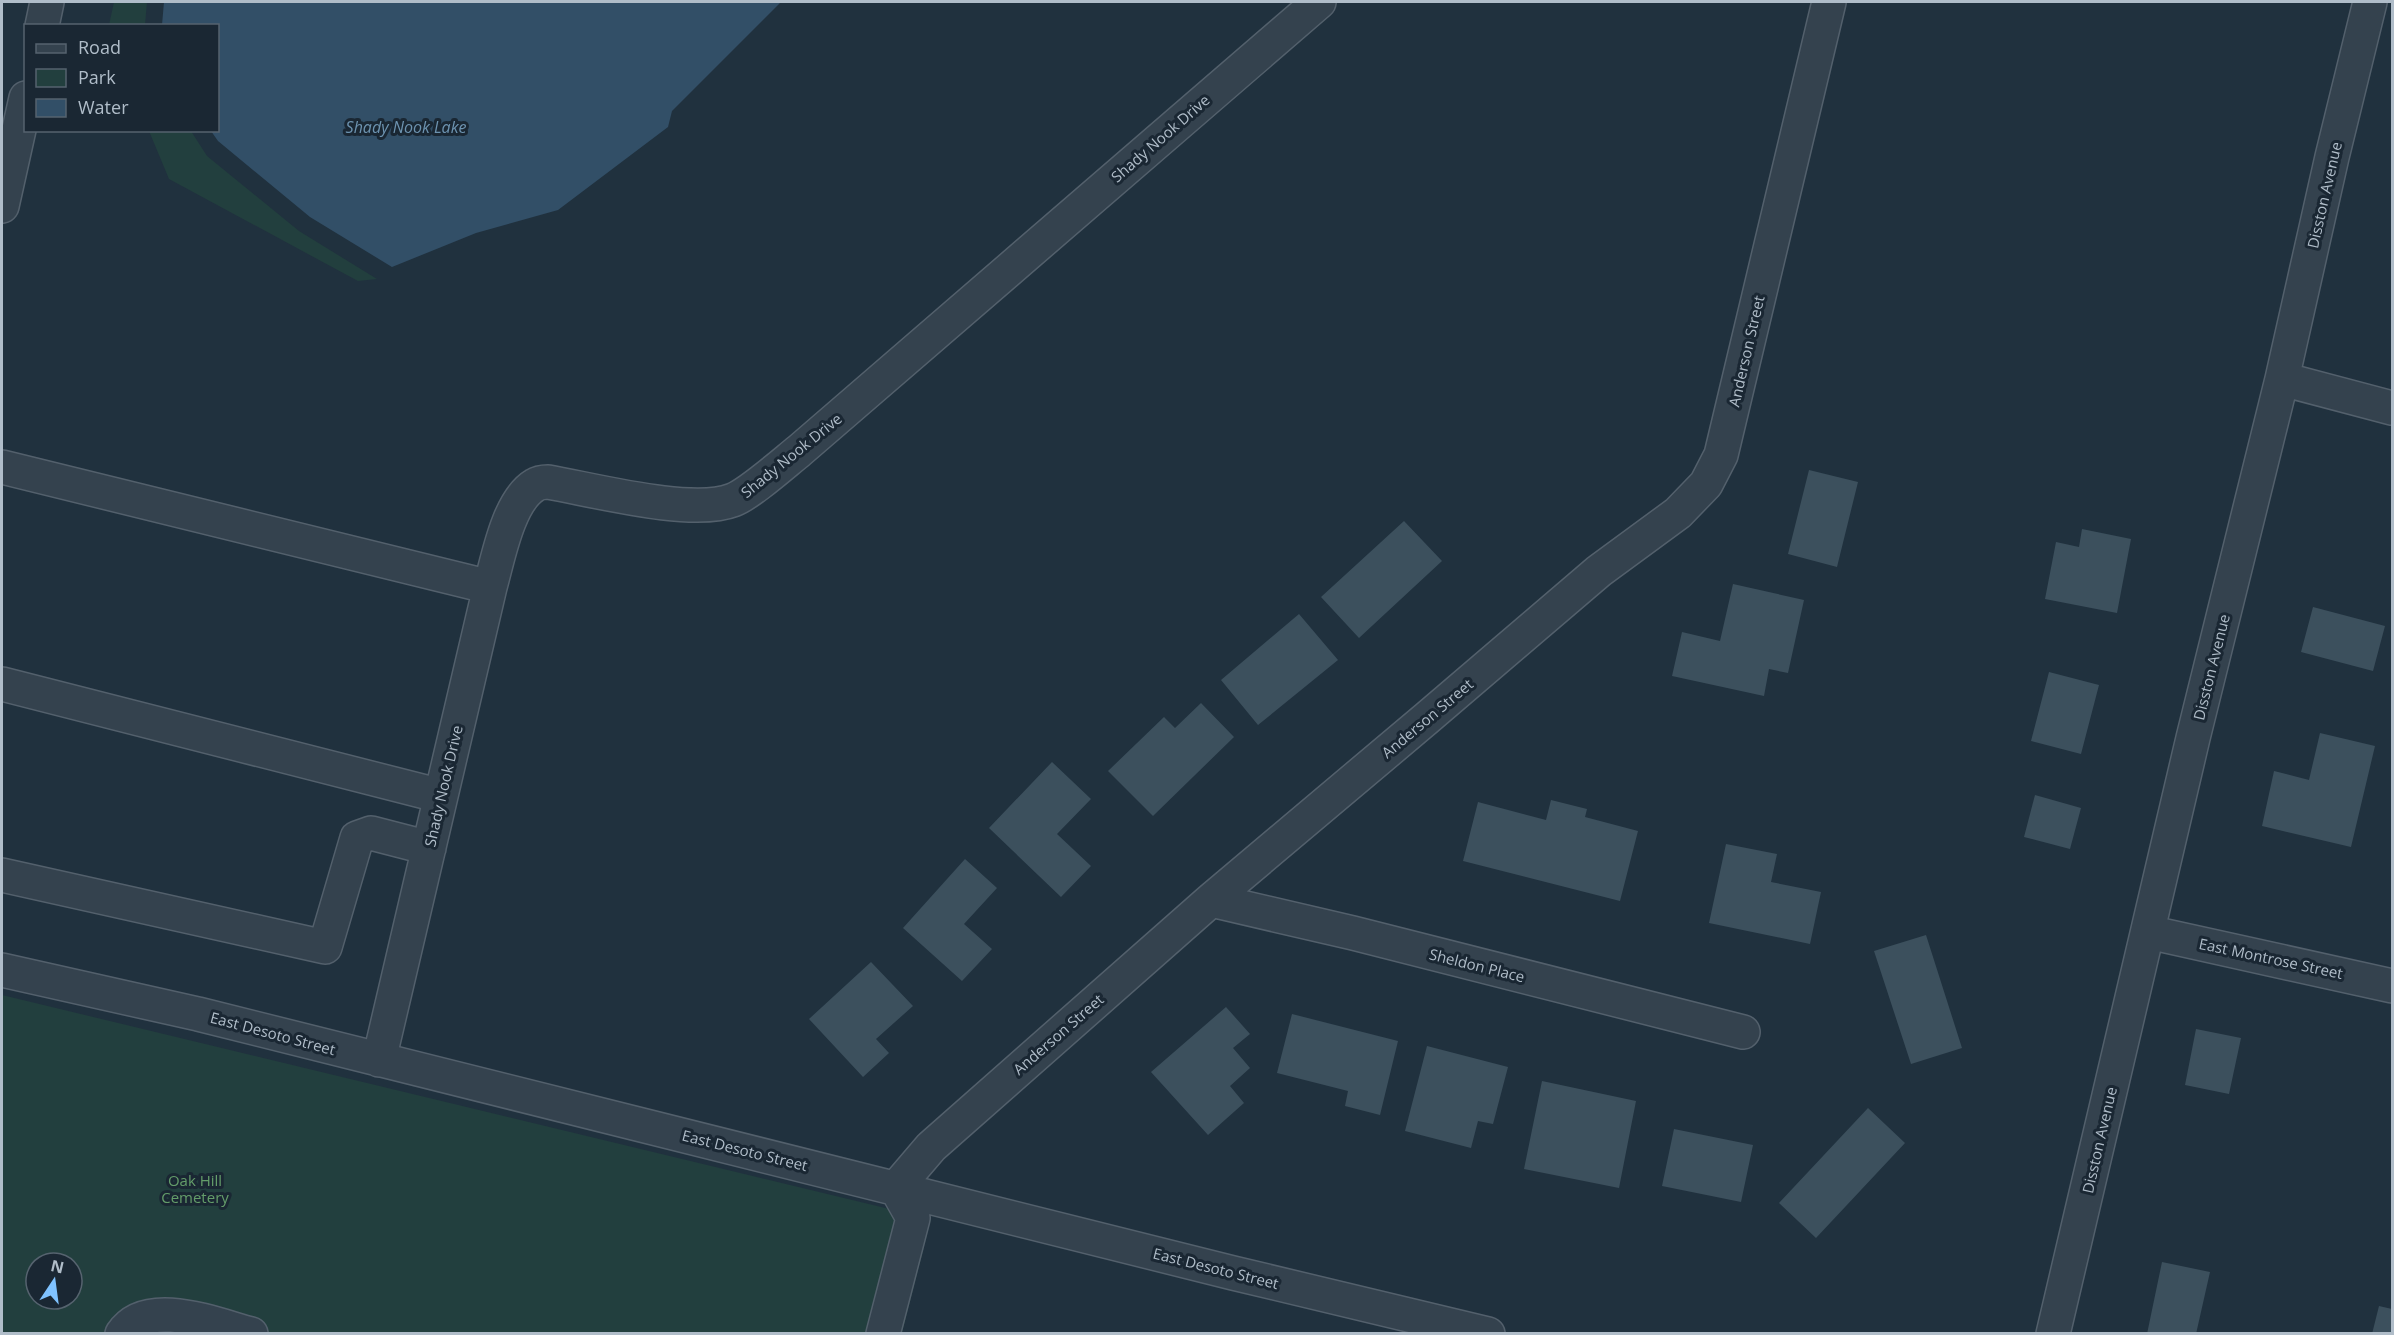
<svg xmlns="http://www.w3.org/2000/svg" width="2394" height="1335" font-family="'Open Sans',sans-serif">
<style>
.green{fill:#223f3e;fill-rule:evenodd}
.water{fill:#324f67}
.building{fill:#3c505d}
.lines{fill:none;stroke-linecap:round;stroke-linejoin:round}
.minor-casing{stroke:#53606c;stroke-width:36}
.minor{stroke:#34424e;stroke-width:33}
.labels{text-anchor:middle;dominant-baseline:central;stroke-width:6;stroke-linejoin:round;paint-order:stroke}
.street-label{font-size:15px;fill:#b0bdc9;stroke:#1a2733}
.park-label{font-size:15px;fill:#649d6a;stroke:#1a2733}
.water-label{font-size:16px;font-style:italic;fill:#6d93b0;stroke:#1a2733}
</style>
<rect width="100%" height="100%" fill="#20313e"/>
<path class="green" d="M114 2H147L145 25H109Z
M149 131H191L207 156 299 231 377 279 358 281 169 179Z
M2 995 931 1219 902 1333 2 1334ZM36 1263H72V1299H36Z"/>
<path class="water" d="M164 2H781L672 111 668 127 558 210 476 233 392 267 310 217 218 141 211 131 218 130V26L162 25Z"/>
<path class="building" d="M1809 470 1858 482 1837 567 1788 554Z
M1404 521 1442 561 1359 638 1321 597Z
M2082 529 2131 539 2117 613 2045 599 2056 542 2079 547Z
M1733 584 1804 600 1788 673 1769 669 1764 696 1672 676 1682 632 1720 641Z
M2313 607 2385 626 2373 671 2301 652Z
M1299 614 1338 660 1258 725 1221 680Z
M2049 672 2099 685 2081 754 2031 741Z
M1201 703 1234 737 1153 816 1108 771 1164 717 1175 728Z
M2320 733 2375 746 2351 847 2262 826 2274 771 2309 780Z
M1052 762 1091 799 1057 834 1091 866 1061 897 989 828Z
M2035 795 2081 808 2070 849 2024 837Z
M1551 800 1587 809 1585 817 1638 831 1620 901 1463 861 1478 802 1546 820Z
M1726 844 1777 854 1771 882 1821 892 1810 944 1709 923Z
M965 859 997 888 964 924 992 949 962 981 903 928Z
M1926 935 1962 1048 1911 1064 1874 951Z
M871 962 913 1006 876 1039 889 1053 863 1077 809 1019Z
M1226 1007 1250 1034 1233 1048 1250 1068 1230 1086 1244 1103 1208 1135 1151 1072Z
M1292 1014 1398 1041 1380 1115 1345 1106 1348 1091 1277 1073Z
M2196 1029 2241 1038 2229 1094 2185 1085Z
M1427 1046 1508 1067 1493 1124 1478 1121 1471 1148 1405 1131Z
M1542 1081 1636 1101 1619 1188 1524 1169Z
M1868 1108 1905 1143 1816 1238 1779 1203Z
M1674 1129 1753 1145 1741 1202 1662 1186Z
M2162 1262 2210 1272 2196 1334H2147Z
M2379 1306 2392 1309V1334H2372Z"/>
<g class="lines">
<defs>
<path id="minor" d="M42 26 47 2
M2 206 26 98
M2282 379 2392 408
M2 467 490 587
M2 684 441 796
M2 875 325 947 357 838 371 833 429 848
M1211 900 1353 933 1743 1032
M2148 932 2392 986
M2 970 198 1014 1233 1273 1488 1334
M379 1060 490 587C498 559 508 501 535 485 538 483 544 482 548 482 594 490 692 516 733 500 749 494 784 463 799 451L1319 2
M122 1334C147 1296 216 1325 251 1334
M883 1334 913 1218 896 1188 931 1147 1211 900 1427 718 1599 571 1678 513 1706 484 1721 455 1829 2
M2053 1334 2193 738 2282 379 2332 157 2370 2"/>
</defs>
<use href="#minor" class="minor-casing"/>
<use href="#minor" class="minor"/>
</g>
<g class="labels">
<g class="street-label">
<text transform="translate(1160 138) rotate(-41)">Shady Nook Drive</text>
<text transform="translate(2324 195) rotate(-77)">Disston Avenue</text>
<text transform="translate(1746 351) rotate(-77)">Anderson Street</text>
<text transform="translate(791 455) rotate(-39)">Shady Nook Drive</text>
<text transform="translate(2211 667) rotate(-76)">Disston Avenue</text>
<text transform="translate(1427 718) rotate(-40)">Anderson Street</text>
<text transform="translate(443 786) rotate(-77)">Shady Nook Drive</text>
<text transform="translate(2271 958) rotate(12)">East Montrose Street</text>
<text transform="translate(1477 965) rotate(14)">Sheldon Place</text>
<text transform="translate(273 1033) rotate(15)">East Desoto Street</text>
<text transform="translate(1058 1034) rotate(-41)">Anderson Street</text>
<text transform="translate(2099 1140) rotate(-77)">Disston Avenue</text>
<text transform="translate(745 1150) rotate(14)">East Desoto Street</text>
<text transform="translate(1216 1268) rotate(14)">East Desoto Street</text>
</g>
<g class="park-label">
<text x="195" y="1180">Oak Hill<tspan x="195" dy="17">Cemetery</tspan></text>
</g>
<g class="water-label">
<text x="406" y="127">Shady Nook Lake</text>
</g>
</g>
<rect width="2394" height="1335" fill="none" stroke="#b0bdc9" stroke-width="6"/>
<rect x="24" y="24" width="195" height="108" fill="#1a2733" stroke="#56636f" stroke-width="1.5"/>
<rect x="36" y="44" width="30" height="9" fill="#34424e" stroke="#56636f" stroke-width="1.5"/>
<text x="78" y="54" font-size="18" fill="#b0bdc9">Road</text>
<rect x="36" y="69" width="30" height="18" fill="#223f3e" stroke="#56636f" stroke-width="1.5"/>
<text x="78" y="84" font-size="18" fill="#b0bdc9">Park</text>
<rect x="36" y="99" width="30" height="18" fill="#324f67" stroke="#56636f" stroke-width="1.5"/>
<text x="78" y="114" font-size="18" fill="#b0bdc9">Water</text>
<g transform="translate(54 1281) rotate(13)"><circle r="28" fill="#1a2733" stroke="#56636f" stroke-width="1.5"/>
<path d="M0-4.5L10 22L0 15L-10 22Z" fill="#7fc2ff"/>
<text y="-9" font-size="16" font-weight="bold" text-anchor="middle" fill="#b0bdc9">N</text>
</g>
</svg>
